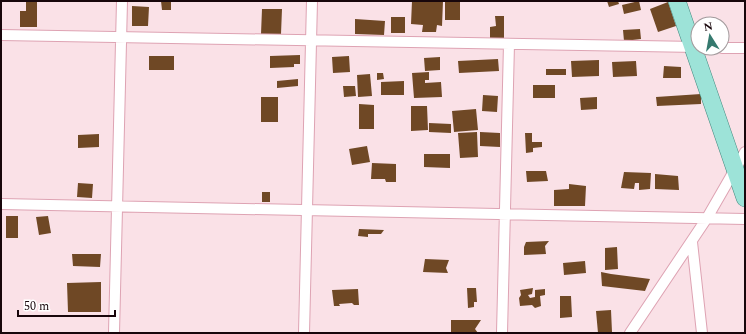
<svg xmlns="http://www.w3.org/2000/svg" width="746" height="334" font-family="Spectral,serif">
<style>
.building{fill:#6f4825}
.lines{fill:none;stroke-linecap:round;stroke-linejoin:round}
.minor-casing{stroke:#dea3b3;stroke-width:12}
.primary-casing{stroke:#44897f;stroke-width:18}
.minor{stroke:#fff;stroke-width:10}
.primary{stroke:#9de3d8;stroke-width:17}
</style>
<rect width="100%" height="100%" fill="#fae1e7"/>
<path class="building" d="M26 1H37V27H20V11H26Z
M161 1H171V10H162Z
M412 1H443L442 26 437 25 436 32H422L423 25 411 24Z
M445 1H460V20H445Z
M607 1H618L619 4 609 7Z
M639 1 641 10 624 14 622 5Z
M668 2 676 26 658 32 650 9Z
M132 6 149 7 148 26H132Z
M262 9H282L281 34H261Z
M495 16H504V39L490 40V27L496 26Z
M391 17H405V33H391Z
M355 19 385 21 384 35 355 34Z
M640 29 641 39 624 41 623 30Z
M300 55V64H294V67L270 68V56Z
M149 56H174V70H149Z
M349 56 350 72 333 73 332 57Z
M440 57V70L425 71 424 58Z
M498 59 499 71 459 73 458 61Z
M599 60V76L572 77 571 61Z
M636 61 637 76 613 77 612 62Z
M664 66 681 67V78H663Z
M546 69H566V75H546Z
M429 72V80H425V83L441 82 442 97 414 98 412 73Z
M377 73H383L384 79 377 80Z
M370 74 372 96 358 97 357 75Z
M298 79V86L277 88V81Z
M404 81V95H381V82Z
M533 85H555V98H533Z
M343 86H355L356 96 344 97Z
M701 94V104L657 106 656 97Z
M483 95 498 96 497 112 482 111Z
M261 97H278V122H261Z
M597 97V109L581 110 580 98Z
M359 104 374 105V129H359Z
M411 106H427L428 130 411 131Z
M476 109 478 130 454 132 452 111Z
M429 123 451 124V133L429 132Z
M477 132 478 157 460 158 458 133Z
M480 132 500 133V147L480 146Z
M525 133H532V142H542V147L533 148V152L526 153Z
M99 134V147L78 148V135Z
M367 146 370 162 352 165 349 149Z
M424 154H450V168L424 167Z
M372 163 396 164V182H386L385 179H371Z
M526 171H546L548 181 527 182Z
M624 172 651 173 650 189 639 190V183H635L634 189 621 188Z
M655 174 678 176 679 190 655 189Z
M78 183 93 184 92 198 77 197Z
M569 184 586 186 585 206H554V190L569 189Z
M262 192H270V202H262Z
M6 216H18V238H6Z
M48 216 51 233 39 235 36 217Z
M359 229 384 230 381 234H368V237L358 236Z
M549 241 545 246 546 254 524 255V247L526 242Z
M617 247 618 269 605 270V248Z
M72 254H101L100 267 73 266Z
M425 259 449 260 446 268 448 273 423 272Z
M585 261 586 273 564 275 563 263Z
M601 272 611 274 650 279 645 291 602 286Z
M101 282V312H68L67 283Z
M467 288H476L477 302H474V307L468 308Z
M533 288 532 294 528 295 530 298 535 297V290L545 289V295L540 296 541 306 535 308 532 305 520 306 519 298 521 295 520 290Z
M358 289 359 305H354L352 303 339 304 340 306H334L332 290Z
M560 296H571L572 317 560 318Z
M611 310 612 332 598 333 596 311Z
M451 320H481L475 329 478 333H451Z"/>
<g class="lines">
<defs>
<path id="minor" d="M1 35 697 47
M722 48H745
M1 204 745 219
M692 242 702 333
M114 333 122 1
M304 333 312 1
M502 333 509 44
M630 333 707 218 745 152"/>
<path id="primary" d="M677 1 745 198"/>
</defs>
<use href="#minor" class="minor-casing"/>
<use href="#primary" class="primary-casing"/>
<use href="#minor" class="minor"/>
<use href="#primary" class="primary"/>
</g>
<rect width="746" height="334" fill="none" stroke="#18060b" stroke-width="4"/>
<g transform="translate(710 36) rotate(349)"><circle r="19" fill="#ffffff" stroke="#a39b9d"/>
<path d="M0-3L7 15L0 10L-7 15Z" fill="#357a6f"/>
<text y="-6" font-size="11" font-weight="bold" text-anchor="middle" fill="#18060b">N</text>
</g>
<path d="M18 310v6h97v-6" fill="none" stroke="#18060b" stroke-width="2"/>
<text x="24" y="310" font-size="12" fill="#18060b" stroke="#ffffff" stroke-width="3" paint-order="stroke">50 m</text>
</svg>
